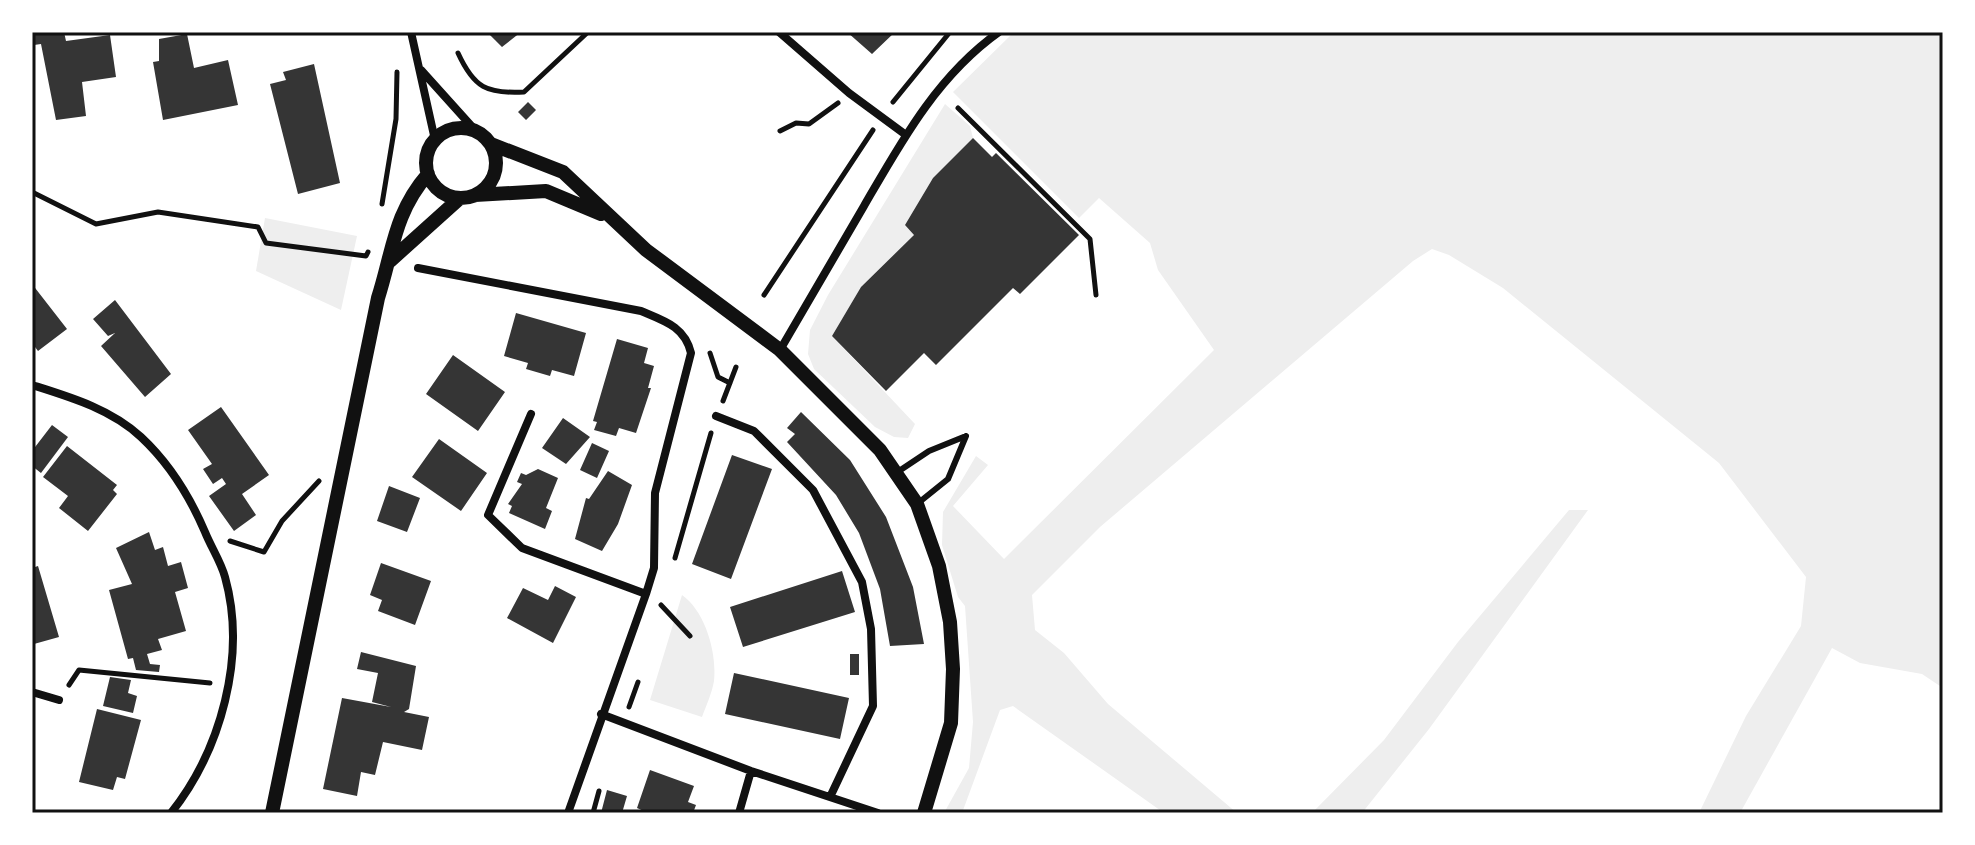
<svg xmlns="http://www.w3.org/2000/svg" width="1975" height="845" font-family="Merriweather,serif">
<style>
.green{fill:#eee}
.building{fill:#353535}
.lines{fill:none;stroke-linecap:round;stroke-linejoin:round}
.path{stroke:#111;stroke-width:5}
.service{stroke:#111;stroke-width:6}
.minor{stroke:#111;stroke-width:8}
.tertiary{stroke:#111;stroke-width:14}
.neatline{fill:none;stroke:#111;stroke-width:3}
</style>
<rect width="100%" height="100%" fill="#fff"/>
<path class="green" d="M1014 32H1943V688L1922 674 1860 663 1832 648 1740 813H1699L1746 716 1801 626 1806 577 1719 463 1503 288 1449 255 1432 249 1413 261 1100 527 1032 595 1035 630 1064 653 1108 704 1237 813H1164L1013 706 1000 710 962 813H944L969 768 973 722 965 606 958 597 942 545 943 512 976 456 988 465 953 506 1004 559 1214 350 1158 270 1150 243 1099 198 1079 218 953 92Z
M945 104 970 126 973 138 933 178 905 225 914 235 861 287 832 336 915 424 908 438 894 437 875 427 814 369 808 354 810 330 828 295Z
M265 218 357 236 341 310 256 271Z
M1569 510H1588L1429 729 1362 813H1312L1384 740 1458 642Z
M682 595C705 611 717 652 714 681 712 693 706 706 702 717L650 700Z"/>
<path class="building" d="M33 32H64L66 41 110 35 116 77 82 82 86 116 56 120 41 44 34 45Z
M487 32H521L502 47Z
M847 32H895L872 54Z
M187 34 194 68 228 60 238 105 163 120 153 62 159 61V39Z
M314 64 340 183 298 194 270 84 286 80 283 72Z
M528 102 536 110 526 120 518 112Z
M973 138 992 157 996 153 1079 235 1020 294 1013 288 936 365 924 353 886 391 832 336 861 287 914 235 905 225 933 178Z
M32 284 67 329 38 351 32 343Z
M115 300 171 374 145 397 101 346 115 333 108 336 93 319Z
M516 313 586 333 574 376 552 370 550 376 526 369 528 363 504 356Z
M617 339 648 348 644 363 654 366 648 388H651L636 433 619 428 616 436 594 430 597 422 593 421Z
M453 355 505 392 478 431 426 394Z
M221 407 269 475 242 494 256 515 234 531 209 496 226 484 222 478 213 484 203 469 212 464 188 430Z
M801 412 850 460 886 517 913 587 924 644 890 646 880 589 859 533 836 495 787 442 795 434 787 428Z
M563 418 590 437 566 464 542 448Z
M52 425 68 437 41 473 32 466V451Z
M439 439 487 473 461 511 412 477Z
M592 443 609 451 597 478 580 470Z
M67 446 117 485 113 490 117 494 88 531 59 508 68 496 43 477Z
M732 455 772 469 731 579 692 564Z
M538 469 558 478 546 508 552 511 545 529 509 513 512 506 508 504 522 484 517 482 521 473 526 475Z
M608 471 632 485 618 524 602 551 575 539 586 498 589 499Z
M389 486 420 498 407 532 377 521Z
M149 532 155 550 163 547 168 566 181 562 188 588 175 592 186 631 158 639 162 650 147 654 150 664 160 665 159 672 136 670 133 658 128 659 109 590 132 584 116 548Z
M381 563 431 581 415 625 378 611 382 600 370 595Z
M38 566 59 637 34 644 32 649V568Z
M842 571 855 612 743 647 730 607Z
M555 586 576 597 553 643 507 618 523 588 548 600Z
M361 652 416 666 409 709 404 712 429 717 422 750 383 742 375 775 361 772 357 796 323 789 342 698 391 707 372 702 378 673 357 669Z
M850 654H859V675H850Z
M734 673 849 698 840 739 725 714Z
M110 677 131 680 128 693 137 696 133 713 103 706Z
M97 709 141 720 125 779 117 777 113 790 79 782Z
M650 770 694 786 688 802 696 805 693 813H648L637 808Z
M607 790 627 796 622 813H601Z"/>
<g class="lines">
<path class="path" d="M458 53C474 88 487 94 524 92L588 32
M893 102 950 32
M958 108 1090 239 1096 295
M780 131 796 123 809 124 838 103
M32 192 96 224 158 212 258 227 266 243 366 256 368 252
M382 204 396 119 397 72
M764 295 873 130
M710 353 718 377 730 383
M723 401 736 367
M230 541 264 552 282 521 319 481
M675 558 711 433
M661 605 690 636
M69 685 79 670 210 683
M629 707 638 682
M593 813 599 791"/>
<path class="service" d="M896 473 929 451 966 436
M917 504 948 479 966 436"/>
<path class="minor" d="M411 32 435 140
M779 32 849 93 906 135
M421 70 475 130
M418 268 641 311C665 321 685 327 691 353L655 493 654 568 646 594
M780 350C808 302 836 254 864 206 901 142 937 76 999 32
M32 385C70 397 111 409 141 437 170 464 190 497 205 532 211 547 221 562 225 577 247 656 221 750 171 813
M531 414 488 515 522 548 646 594 568 813
M716 416 754 431 813 490 862 582 871 629 873 706 831 795
M32 692 59 700
M601 714 751 771 878 813
M739 813 751 771"/>
<path class="tertiary" d="M426 163a35 35 0 1 1 70 0a35 35 0 1 1-70 0Z
M491 144 563 172 646 250 780 350 880 450 917 504 939 566 950 622 953 669 951 723 924 813
M475 195 546 191 601 214
M390 261 460 198
M272 813 378 298C393 251 394 213 428 174"/>
</g>
<rect width="1975" height="845" fill="none" stroke="#ffffff" stroke-width="68"/>
<rect x="34" y="34" width="1907" height="777" class="neatline"/>
</svg>
